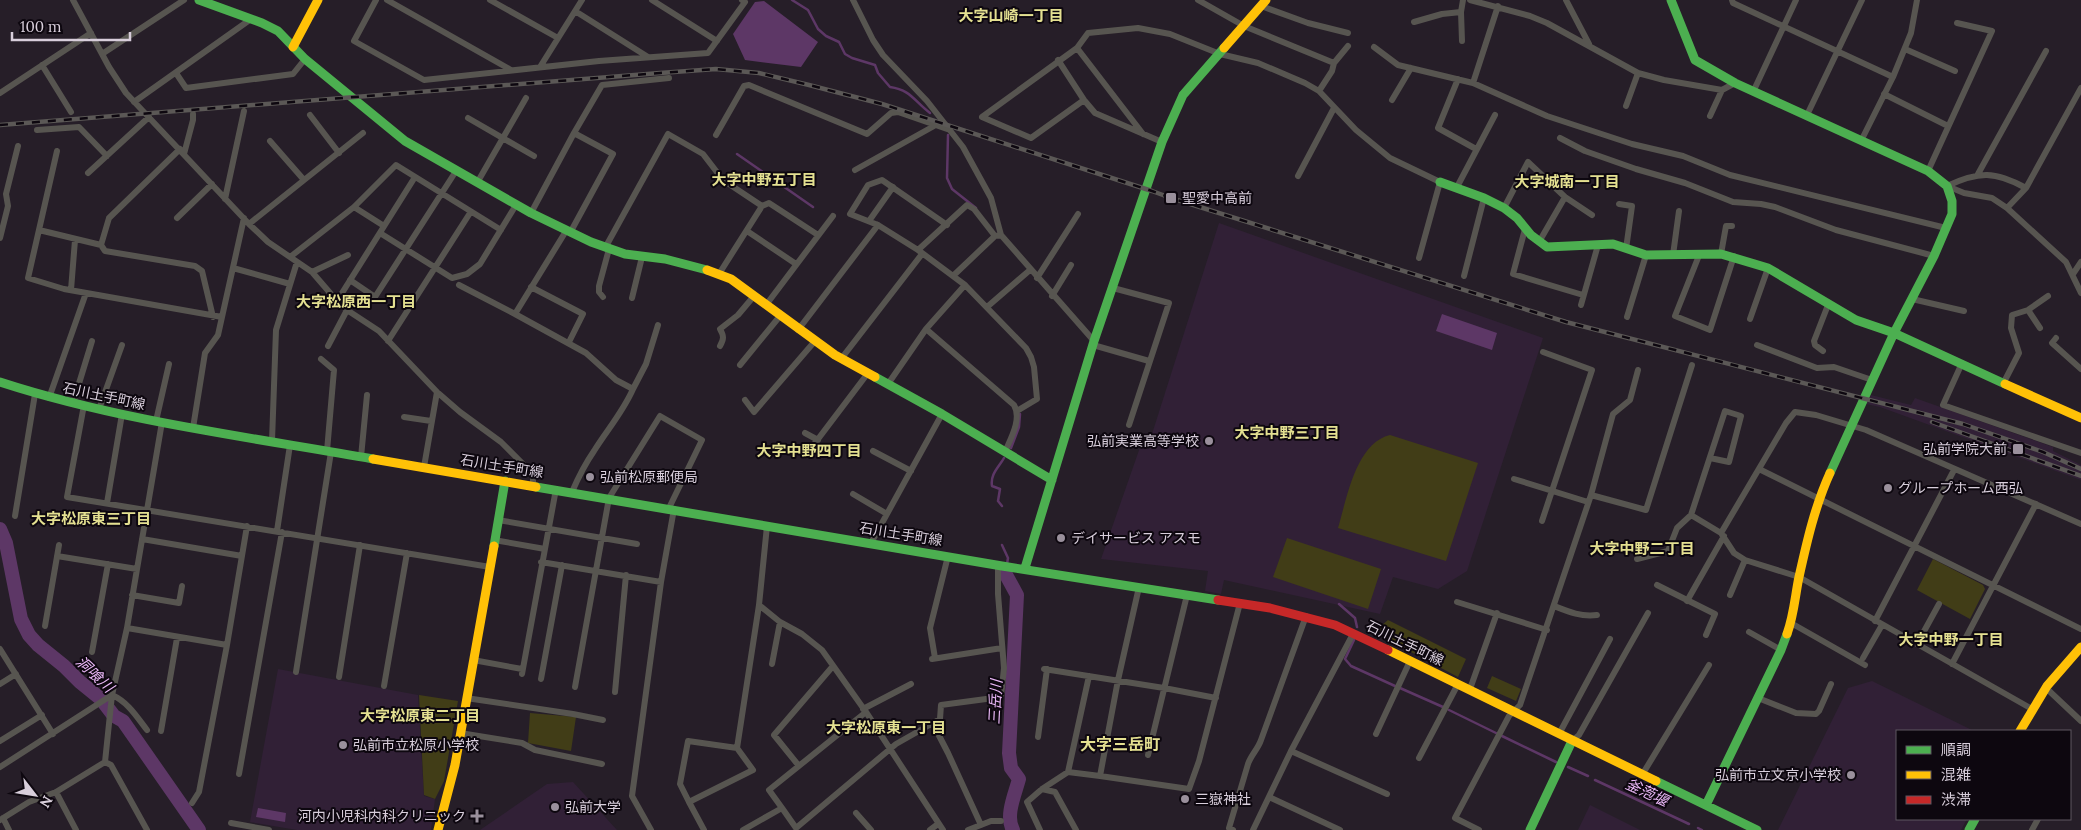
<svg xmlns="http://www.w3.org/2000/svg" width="2081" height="830" font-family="Lora,'Noto Sans JP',serif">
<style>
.built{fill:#312036}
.green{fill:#413d17}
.water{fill:#5d3766}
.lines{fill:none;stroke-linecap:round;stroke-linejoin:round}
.stream{stroke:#5d3766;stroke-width:2.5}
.river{stroke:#5d3766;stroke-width:14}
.street{stroke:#575550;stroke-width:6}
.fast{stroke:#4caf50;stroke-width:9}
.slow{stroke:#ffc107;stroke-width:9}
.jam{stroke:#c62828;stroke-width:9}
.rail-casing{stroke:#5b5856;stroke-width:4.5}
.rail{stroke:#0d070f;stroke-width:2.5;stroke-dasharray:8;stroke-linecap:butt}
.poi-dot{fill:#9a909c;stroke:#0d070f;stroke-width:2}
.labels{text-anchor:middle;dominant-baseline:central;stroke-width:4;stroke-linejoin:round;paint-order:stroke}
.poi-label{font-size:14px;fill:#d8cedb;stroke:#0d070f;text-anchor:start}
.street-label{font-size:14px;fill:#d8cedb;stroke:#0d070f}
.neighbourhood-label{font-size:15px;font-weight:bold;fill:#e4e091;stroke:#0d070f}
.water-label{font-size:15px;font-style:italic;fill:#e9b7f6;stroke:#0d070f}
.quarter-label{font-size:16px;font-weight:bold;fill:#e4e091;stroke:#0d070f}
</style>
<rect width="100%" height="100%" fill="#261e28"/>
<path class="built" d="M1219 223 1543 338 1467 571 1438 589 1393 577 1380 614 1224 580 1221 594 1205 591 1208 571 1101 559 1145 433 1152 434Z
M1871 395 1911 405 1915 398 2053 447V451L2081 465V480L1880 407 1866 404Z
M278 669 418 695 424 796 435 799 431 830H297L250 822Z
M1872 681 1974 731H1897V819H1967L1961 830H1778L1848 688Z
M573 782 617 830H480L547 784Z
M1590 805 1640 830H1578Z"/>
<path class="green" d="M1390 435 1478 463 1446 561 1338 528C1347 498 1356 443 1390 435Z
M1287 538 1381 569 1368 609 1273 577Z
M1933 559 1983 585 1985 589 1970 619 1917 590Z
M1388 620 1466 659 1458 677 1379 635 1381 626Z
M1492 676 1521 689 1516 701 1487 688Z
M419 695 458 701 444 781 435 799 424 795Z
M530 713 576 717 571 751 528 743Z"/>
<path class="water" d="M764 1 818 42 801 67 745 60 733 34 755 2Z
M1442 314 1497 333 1492 350 1436 331Z
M258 808 286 813 285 822 256 817Z"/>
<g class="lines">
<path class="stream" d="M792 0 808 10 818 29 826 36 839 42 845 54 852 58 875 65 878 73 890 87C911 90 914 101 930 113
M948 135 947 178 952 189 976 208
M737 154 813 207
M1011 448 1019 427 1020 414
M1002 506 998 501 1000 489 992 486C990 474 999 467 1004 458
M1002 545 1008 558 1007 564
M1339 604 1355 618 1357 627
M1354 640 1345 659 1351 666 1395 686
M1400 688 1443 707
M1449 710 1498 734
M1502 736 1556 762
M1568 767 1588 776
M1595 780 1689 824
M1698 828 1702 830"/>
<path class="river" d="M0 529 6 543 21 619 29 635 38 645 64 666 80 682 101 699 114 716 123 721 199 830
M1005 573 1017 595 1009 753 1011 768 1019 779C1015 794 1005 816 1013 830"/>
<path class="street" d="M73 0 109 67 126 93 249 224 268 242 312 272 337 301 347 310 379 331 437 392 460 412 501 442 531 472 533 476V485
M376 0 354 41 424 80 599 61 708 53 745 2 742 0
M387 0 511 70
M490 0 558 38
M652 0 717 41
M853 0 873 40 883 55 927 101 963 147 991 198 1001 235 1094 341
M1198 0 1244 26 1334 63 1332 71 1319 91
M1470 0 1530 16 1547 23 1638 73 1664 80 1722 90 1735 83
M1566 0 1589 44
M1732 0 1733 3 1893 77 1861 141
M1261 6 1308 23 1348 33
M575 11 648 57
M1414 22 1442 14 1461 12
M1462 41 1461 12 1463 0
M1374 47 1398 65 1473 83 1547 116 1632 144 1683 156 1730 175 1946 228
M1077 48 1088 33 1138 28 1170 34 1220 54 1258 63 1305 83 1319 91 1356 130 1390 158 1440 182 1419 258
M1905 49 1955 71
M102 54 184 0
M1058 60 1084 100 1095 113 1162 142
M1334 63 1348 46
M42 65 71 112
M540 67 582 0
M176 73 186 88 293 74 305 59
M1893 77 1911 33 1917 0
M1458 79 1438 128 1476 149
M1473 83 1498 6
M1754 90 1796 0
M0 93 91 33
M1884 94 1948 126
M1084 100 1031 138 982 117 1077 48 1143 134
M1392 100 1411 68
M134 102 251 19
M1626 106 1638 73
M310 115 339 153
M1807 115 1862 0
M1710 116 1722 90
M468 118 534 156
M37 130 79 127 107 156
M574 133 602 85 669 78
M716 135 744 86 749 85 867 134 891 113 898 112 950 130
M1560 138 1585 151 1636 169 1685 183 1733 202 1761 204 1775 207 1836 230 1934 256
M270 141 304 180
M57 151 28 278 64 289 222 317
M184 154 193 120V114
M855 170 934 126
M1928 171 1992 31 1957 23
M88 173 149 117
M1978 174 2046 51
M1298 176 1334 108
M477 183 526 98
M1947 186C1979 171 1995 171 2026 188L2081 88
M1947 186 1964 193 1992 198 2007 208 2026 188
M1457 187 1495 115
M225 199 244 111
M1619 204 1632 206 1626 249
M762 206 769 203 818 235
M354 207 384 226
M1504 208 1528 162 1565 197 1592 215
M2007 208 2066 262 2081 293
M531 213 574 133 613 154 570 233
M177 218 212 184
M869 221 893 187
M249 224 363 133
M947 225 882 180 868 185 850 214 878 225 918 250 965 285
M1525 229 1513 274 1583 295
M39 230 101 245 105 251 195 266 202 271 213 317
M566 231 515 314 586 353 616 380 633 389C623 412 607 430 594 451 585 464 578 478 572 492
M747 231 796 264
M380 233 452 278 467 274 480 264 516 205
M0 238 8 206 6 194 18 146
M1539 242 1565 197
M101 245 109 218 180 149
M605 248 668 134 703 154 723 180 762 206 719 274
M918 250 967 205 974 209 995 236 1001 235
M1700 253 1675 316 1710 330 1734 256
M1721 254 1726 226H1732
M1673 255 1679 211
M290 257 354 207 396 165 501 230
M233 268 290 284
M312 272 348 255
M2073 274 2081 262
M954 275 995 236
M1464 276 1484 198
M1037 278 1078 214
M350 280 375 297 456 171
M459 285 515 314
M531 287 583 314 569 342
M1113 288 1169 303 1129 425
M71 290 75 240
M1052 296 1071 265
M603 297 599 292V286L609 249
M632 298 642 257
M1912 299 1964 311
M337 301 415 177
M766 305 833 216
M1581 305 1598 245
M987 307 1030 270
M2028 310 2040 328
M1627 317 1646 255
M1750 319 1768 268
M926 329 1014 405C1022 419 1011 438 1005 452
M798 330 878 225
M2056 338 2052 343 2081 369
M388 341 470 213
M1093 345 1149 361
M1757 345 1817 368 1834 367 1872 380
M328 346 347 310
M720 346C724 339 724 336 720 329L738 315 754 296
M1823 351 1815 345 1814 341 1828 305
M321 359 334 370 327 451
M841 359 922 254
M1962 363 1943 405 2081 453
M740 365 780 316
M2004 382 2019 353 2011 328 2012 315 2028 310 2048 296
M888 384 926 329 965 285 1026 348 1031 357 1034 367 1037 399 1017 411
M633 389 646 364 658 325
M49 398 86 293
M745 400 754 412 815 341
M73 403 92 341
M84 405 67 497 490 567
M99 409 122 345
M404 417 431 421
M156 421 169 364
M193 428 205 353 218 335 244 218
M805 433 818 440
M272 441 276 330 297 262
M809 451 868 373
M873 451 911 471
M361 457 367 395
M424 467 437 392
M1759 469 2081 629
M1514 479 1588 502
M853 494 887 514
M1591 495 1613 414 1630 400 1638 370
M107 503 122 414
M1691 515 1725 411 1741 416 1729 462 1710 458
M15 516 35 394
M498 520 637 544
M1542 521 1592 370 1543 352
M767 526 759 605 780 622 802 634 822 650 866 712 943 830
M277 531 290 445
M1721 533 1786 423 1795 412 1816 415 1866 430 2081 524
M142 539 242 556
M494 540 545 549
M871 543 942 414
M57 556 137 569
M1637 559 1668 551 1677 528 1691 515 1721 533 1734 553 1745 560 1799 577 2032 709
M541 562 661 582
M1657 585 1715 614 1706 635
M1139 587 1118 680 1100 776 1189 789 1199 761 1240 603
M132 595 179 603 182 586
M1730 595 1745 560
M1687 601 1724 536
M1457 602 1547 630
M1554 606C1569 612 1581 617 1597 615
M1875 621 1954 470
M1791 623 1865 665
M45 626 59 545
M127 628 227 645
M1749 632 1781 650
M1917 644 1939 604
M0 649 53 734
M92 652 108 564
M935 658 930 628 948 556
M1863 658 1882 625
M932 659 1002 648
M473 660 522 669
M772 664 780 622
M1952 664 2036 504
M1044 669 1164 688 1216 698
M296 672 331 452
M522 674 556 489
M339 677 360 545
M541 679 562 565
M0 684 16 674
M384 686 407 553
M575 687 609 498 660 416 702 440 669 508
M2045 687 2081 721
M1470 689 1497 613
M615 692 626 575
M112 695C128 702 137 717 147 730
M466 698 573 714 603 720
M1758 698 1796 713 1816 714 1819 711 1831 684
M863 709 911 684
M933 724 948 753 981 825
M161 731 177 638
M460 733 522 743 535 750 602 764
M1376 734 1410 661
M1559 734 1610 639
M1038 737 1047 669
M0 741 42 715
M688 741 737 748 753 770 689 802 680 784Z
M1572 741 1579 735 1648 613
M737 748 759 605
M1291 751 1387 794
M1148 755 1187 595
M1419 758 1458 684
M105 762 112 695 127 628 162 422
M105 762 111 765 147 830
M799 766 774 735 833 666
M0 767 112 695
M1068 772 1089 676
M239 774 282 532
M1642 775 1709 665
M1042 789 1055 792 1076 830
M56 792 76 830
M1269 797 1340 830
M689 802 704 830
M192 803 199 792 227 645 247 526
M782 808 769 790 866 712
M856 813 871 830
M3 818 9 830
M0 820 29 802 56 792 105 762
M231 823 269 830
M651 830 632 796 661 582 674 509
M743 830 782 808 796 828 896 744 940 719 941 705 1001 697 1004 668 998 594V565
M930 830 938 824
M968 830 991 821H1001
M1040 830 1027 802 1042 789 1068 772 1100 776
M1233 830 1229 828 1248 764C1251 755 1258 749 1261 740 1276 699 1291 658 1306 616
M1253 830 1291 751 1353 634
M1479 830 1455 818 1509 716 1520 705 1591 495 1646 510 1692 365
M2032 830 2038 819"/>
<path class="fast" d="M199 0 262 23 278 31 305 59 405 141 531 213 591 242 625 254 665 259 707 270
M1671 0 1695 60 1735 83 1928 171 1947 186 1952 201V214L1934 256 1894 333 1830 473
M1440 182 1484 198 1504 208 1517 218 1531 235 1547 247 1613 244 1646 255 1721 254 1768 268 1856 320 1894 333 2005 384
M875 377 942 414 1052 480
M0 382C120 421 249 437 373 459
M536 487 1002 566 1218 600
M494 546 505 481
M1025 568 1094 341 1162 142 1183 95 1224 48
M1656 781 1757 830
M1706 805 1781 650 1787 634
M1530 830 1572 741
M1969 830 1975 819"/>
<path class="slow" d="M293 47 318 0
M1224 48 1266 0
M707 270 731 279 835 355 875 377
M2005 384 2081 418
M373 459 536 487
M1787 634C1794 615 1795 596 1799 577 1807 541 1815 506 1830 473
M1388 650 1656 781
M2020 731 2047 686 2081 647
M438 830 455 765 494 546"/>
<path class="jam" d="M1218 600 1270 608 1335 625 1388 650"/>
<defs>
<path id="rail" d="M0 125 660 73 716 69 759 73 809 85 882 104 1152 191 1171 198 1566 322 1963 424 2043 452 2081 469
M1932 422 2081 476"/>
</defs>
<use href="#rail" class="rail-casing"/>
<use href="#rail" class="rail"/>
</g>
<g class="poi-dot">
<rect x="1165" y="192" width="12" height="12" rx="2.5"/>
<circle cx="1209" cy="441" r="5"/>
<rect x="2012" y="443" width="12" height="12" rx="2.5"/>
<circle cx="590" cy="477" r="5"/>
<circle cx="1888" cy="488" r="5"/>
<circle cx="1061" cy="538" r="5"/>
<circle cx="343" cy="745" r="5"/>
<circle cx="1851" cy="775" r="5"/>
<circle cx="1185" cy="799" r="5"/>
<circle cx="555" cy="807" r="5"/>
<path d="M474.5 808.5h5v5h5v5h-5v5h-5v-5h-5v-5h5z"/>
</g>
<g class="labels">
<g class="poi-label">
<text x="1182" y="198">聖愛中高前</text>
<text x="1199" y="441" text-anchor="end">弘前実業高等学校</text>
<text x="2007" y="449" text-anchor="end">弘前学院大前</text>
<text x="600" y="477">弘前松原郵便局</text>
<text x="1898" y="488">グループホーム西弘</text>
<text x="1071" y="538">デイサービス アスモ</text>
<text x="353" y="745">弘前市立松原小学校</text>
<text x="1841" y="775" text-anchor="end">弘前市立文京小学校</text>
<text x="1195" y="799">三嶽神社</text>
<text x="565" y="807">弘前大学</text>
<text x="466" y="816" text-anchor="end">河内小児科内科クリニック</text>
</g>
<g class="street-label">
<text transform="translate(104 396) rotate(12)">石川土手町線</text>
<text transform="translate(502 466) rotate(9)">石川土手町線</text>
<text transform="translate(901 534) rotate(9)">石川土手町線</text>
<text transform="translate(1405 643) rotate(26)">石川土手町線</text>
</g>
<g class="neighbourhood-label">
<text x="1011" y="15">大字山崎一丁目</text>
<text x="764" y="179">大字中野五丁目</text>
<text x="1567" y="181">大字城南一丁目</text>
<text x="356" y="301">大字松原西一丁目</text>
<text x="1287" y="432">大字中野三丁目</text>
<text x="809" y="450">大字中野四丁目</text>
<text x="91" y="518">大字松原東三丁目</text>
<text x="1642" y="548">大字中野二丁目</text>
<text x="1951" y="639">大字中野一丁目</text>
<text x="420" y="715">大字松原東二丁目</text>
<text x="886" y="727">大字松原東一丁目</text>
</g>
<g class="water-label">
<text transform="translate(95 674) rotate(43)">洞喰川</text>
<text transform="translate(995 702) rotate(-87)">三岳川</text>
<text transform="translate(1647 792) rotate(25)">釜萢堰</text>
</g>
<g class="quarter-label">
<text x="1120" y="744">大字三岳町</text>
</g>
</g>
<rect x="1896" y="730" width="175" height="90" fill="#0d070f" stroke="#5e5761"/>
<rect x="1906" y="746" width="25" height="8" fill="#4caf50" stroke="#5e5761"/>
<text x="1941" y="755" font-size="15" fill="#d8cedb">順調</text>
<rect x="1906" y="771" width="25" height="8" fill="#ffc107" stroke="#5e5761"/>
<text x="1941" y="780" font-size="15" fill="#d8cedb">混雑</text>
<rect x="1906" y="796" width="25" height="8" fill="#c62828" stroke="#5e5761"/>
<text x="1941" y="805" font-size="15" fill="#d8cedb">渋滞</text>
<g transform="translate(35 795) rotate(121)" stroke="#0d070f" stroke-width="4" paint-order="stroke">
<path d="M0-4L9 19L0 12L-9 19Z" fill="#d8cedb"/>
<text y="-8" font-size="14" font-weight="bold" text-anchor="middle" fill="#d8cedb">N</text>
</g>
<path d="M12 32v8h118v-8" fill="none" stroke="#d8cedb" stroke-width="2.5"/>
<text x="20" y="32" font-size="15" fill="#d8cedb" stroke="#0d070f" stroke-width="4" paint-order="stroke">100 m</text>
</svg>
